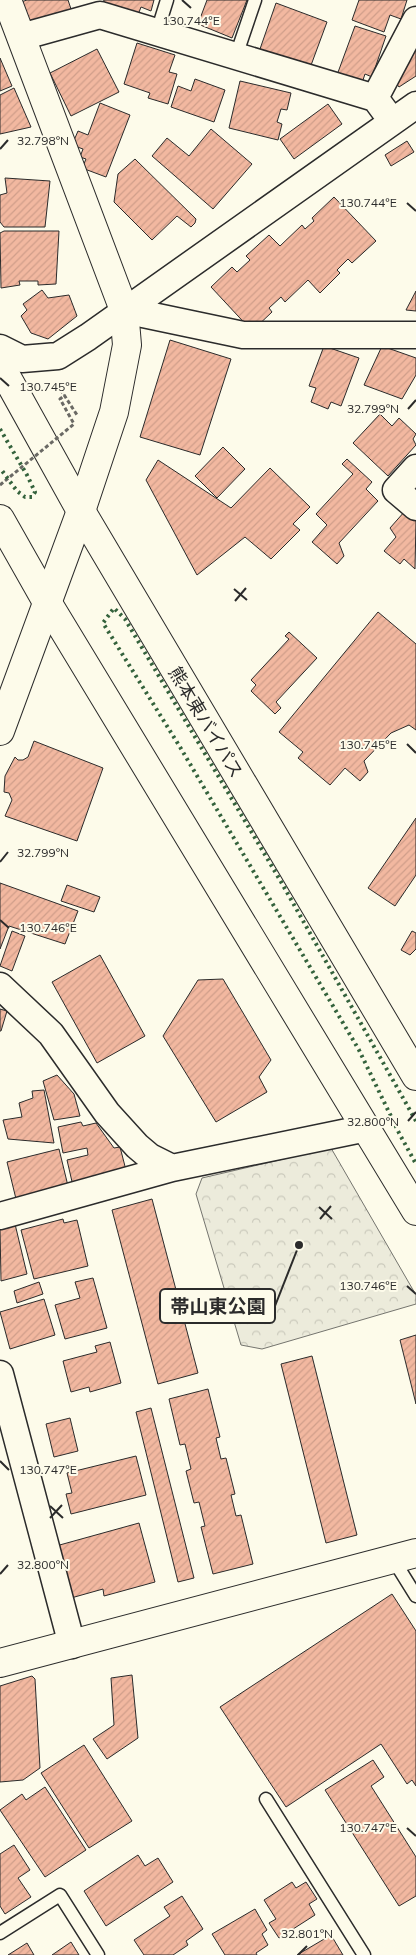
<svg xmlns="http://www.w3.org/2000/svg" width="416" height="1955" font-family="Mulish,'Noto Sans JP',sans-serif">
<style>
.forest{fill:url(#forest-crowns);stroke:#74746e}
.building{fill:url(#building-hatch);stroke:#2b2b2b}
.lines{fill:none;stroke-linecap:round;stroke-linejoin:round}
.lane-casing{stroke:#2b2b2b;stroke-width:15}
.street-casing{stroke:#2b2b2b;stroke-width:29}
.secondary-casing{stroke:#2b2b2b;stroke-width:30}
.highway-casing{stroke:#2b2b2b;stroke-width:30}
.path{stroke:#6a6964;stroke-width:3;stroke-dasharray:4 2.5;stroke-linecap:butt}
.lane{stroke:#fdfbea;stroke-width:12}
.street{stroke:#fdfbea;stroke-width:26}
.secondary{stroke:#fdfbea;stroke-width:28}
.highway{stroke:#fdfbea;stroke-width:28}
.path-bridge{stroke:#6a6964;stroke-width:3;stroke-dasharray:4 2.5;stroke-linecap:butt}
.hedge{stroke:#34623c;stroke-width:4;stroke-dasharray:2.5 4;stroke-linecap:butt}
.ticks{fill:none;stroke:#2b2b2b;stroke-width:2}
.labels{text-anchor:middle;dominant-baseline:central;stroke-width:4;stroke-linejoin:round;paint-order:stroke}
.street-label{font-size:18px;fill:#2b2b2b;stroke:#fdfbea}
.ticks-label{font-size:12px;text-anchor:middle;fill:#2b2b2b;stroke:#fdfbea;stroke-width:4;stroke-linejoin:round;paint-order:stroke}
.leader{fill:none;stroke:#2b2b2b;stroke-width:2}
.callout-dot{fill:#2b2b2b;stroke:#fdfbea;stroke-width:2}
.callout{fill:#fdfbea;stroke:#2b2b2b;stroke-width:2}
.callout-label{font-size:19px;text-anchor:middle;font-weight:bold;fill:#2b2b2b}
</style>
<defs>
<pattern id="forest-crowns" width="20" height="18" patternUnits="userSpaceOnUse" patternTransform="scale(1.25)"><rect width="20" height="18" fill="#ecebdb"/><path d="M2 6a3 3 0 1 1 6 0M12 15a3 3 0 1 1 6 0" fill="none" stroke="#cbcabc"/></pattern>
<pattern id="building-hatch" width="6" height="6" patternUnits="userSpaceOnUse" patternTransform="scale(1.25)"><rect width="6" height="6" fill="#f2b8a0"/><path d="M-1 1l2-2M0 6l6-6M5 7l2-2" fill="none" stroke="#d09e8a"/></pattern>
</defs>
<rect width="100%" height="100%" fill="#fdfbea"/>
<path class="forest" d="M331 1148 416 1295V1304L262 1349 241 1345 196 1194 202 1178Z"/>
<path class="building" d="M27 0H68L72 12 29 25 21 2Z
M104 0H154L151 11 141 7 138 15 102 5Z
M207 0H247L232 38 198 24Z
M359 0H407L401 19 390 15 384 32 352 20Z
M276 3 327 22 310 68 260 49Z
M355 26 386 36 372 77 365 74 362 83 337 75Z
M137 43 175 55 169 72 177 74 168 104 148 98 150 93 124 84Z
M416 45V76L399 87 396 83Z
M97 49 119 92 71 116 50 73Z
M0 58 12 86 0 91Z
M195 79 225 90 214 122 171 107 178 86 191 91Z
M240 81 291 93 287 110 281 109 277 122 282 124 278 140 229 128Z
M14 88 31 127 0 134V95Z
M100 103 130 115 106 177 82 168 86 159 80 157 83 149 72 145 78 131 88 135Z
M328 104 342 124 294 159 280 139Z
M211 129 252 164 213 209 152 156 167 138 189 156Z
M407 141 414 152 391 166 385 155Z
M135 159 196 219 195 223 191 227 177 216 152 240 114 202 118 174Z
M5 178 50 181 45 227H4L0 222V195L7 193Z
M334 197 376 241 352 263 348 259 337 270 340 273 320 293 308 280 285 302 281 297 269 308 272 312 252 331 211 287 232 267 237 272 250 260 246 256 269 235 280 246 302 225 305 229 314 221 312 218Z
M4 231H59L56 284 38 285V281H19L20 285 1 288 0 233Z
M42 290 48 298 69 295 77 316 48 339 31 333 21 316 27 310 23 304Z
M416 291V311L406 310Z
M170 340 231 359 200 455 140 437Z
M324 346 359 358 341 406 331 402 328 409 311 402 316 388 309 386Z
M382 346 416 358V375L402 399 364 385Z
M380 414 392 426 399 418 416 434 413 439 416 445 388 476 353 443Z
M223 447 245 469 217 498 195 476Z
M347 459 372 482 366 489 378 501 339 543 344 556 337 564 312 542 327 525 316 514 353 474 342 464Z
M158 460 231 508 270 468 310 507 293 524 300 530 271 559 245 537 197 575 146 480Z
M405 511 416 520 415 569 404 559 400 564 384 551 396 537 390 528Z
M378 612 416 644V730L409 725 391 733 364 761 368 772 360 781 345 768 330 785 298 758 303 752 279 732Z
M289 632 317 658 276 702 281 708 275 714 251 691 256 685 251 680 289 639 285 636Z
M34 741 103 768 77 841 5 816 12 800 9 793 4 792 5 776 15 757 18 760H23L28 757Z
M416 818V875L395 906 368 888Z
M0 883 78 911 65 944 9 926 0 949Z
M67 885 100 897 94 912 61 901Z
M12 931 25 936 12 971 0 966Z
M412 931 416 933V949L410 955 401 950Z
M100 955 145 1036 97 1063 52 982Z
M223 979 271 1060 259 1077 267 1092 216 1122 163 1036 198 980Z
M0 1009 7 1011 1 1031H0Z
M57 1075 74 1094 80 1116 54 1120 43 1081Z
M44 1090 54 1143 8 1139 3 1120 22 1117 19 1103 33 1098 32 1091Z
M81 1122 83 1126 96 1123 114 1148 120 1147 127 1174 73 1186 67 1160 88 1155 87 1148 63 1153 58 1127Z
M59 1149 68 1186 16 1199 7 1162Z
M152 1199 198 1373 158 1384 112 1210Z
M63 1219 64 1223 77 1220 88 1266 34 1279 21 1230Z
M15 1224 27 1274 1 1281 0 1228Z
M93 1278 107 1328 65 1339 55 1305 80 1298 75 1282Z
M39 1282 43 1294 17 1303 14 1291Z
M44 1299 55 1335 10 1349 0 1312Z
M416 1335V1404L400 1340Z
M110 1342 121 1383 90 1392 89 1387 71 1392 63 1361 97 1352 95 1346Z
M312 1356 357 1535 326 1543 281 1364Z
M208 1389 220 1437 216 1438 221 1459 226 1458 235 1494 231 1495 236 1516 241 1515 253 1564 213 1574 201 1527 205 1526 199 1502 194 1503 186 1471 191 1469 185 1444 180 1445 169 1399Z
M151 1408 194 1578 178 1582 136 1412Z
M70 1418 78 1451 54 1457 46 1424Z
M136 1456 146 1495 71 1514 66 1494 72 1493 67 1473Z
M139 1523 155 1582 104 1596 103 1589 71 1598 56 1546Z
M392 1594 416 1631V1786L412 1780 407 1784 381 1744 286 1807 220 1707Z
M132 1675 138 1738 107 1759 93 1739 114 1725 111 1678Z
M32 1676 35 1679 40 1768 23 1780 0 1782V1686Z
M84 1745 132 1821 89 1848 41 1773Z
M373 1760 384 1777 371 1786 416 1857V1896L399 1906 325 1790Z
M45 1787 86 1850 45 1877 0 1810 22 1794 26 1800Z
M14 1845 30 1870 18 1878 31 1897 5 1914 0 1906V1854Z
M138 1855 145 1866 158 1858 173 1882 106 1926 84 1891Z
M292 1882 296 1888 306 1882 317 1899 309 1904 315 1915 279 1938 269 1923 276 1919 264 1900Z
M182 1896 203 1929 186 1941 188 1945 173 1955H144L134 1940 170 1916 164 1907Z
M255 1909 267 1930 262 1934 268 1945 256 1953 257 1955H225L212 1934Z
M331 1935 343 1955H297Z
M71 1942 79 1955H52Z
M27 1943 34 1955H8Z"/>
<g class="lines">
<defs>
<path id="lane" d="M157 32 167 0
M236 56 255 0
M393 1559 416 1596
M266 1799 364 1955
M0 1933 60 1895 98 1955"/>
<path id="street" d="M21 37 100 15 375 98 392 121
M375 98 416 20
M124 310 243 335H416
M0 348 22 359 58 356 88 337 416 105
M416 468 396 490 416 507
M0 986 51 1034 107 1113 137 1146 150 1157 172 1168
M0 1216 172 1168 367 1128
M0 1374 72 1645"/>
<path id="secondary" d="M0 731 81 511 114 412 127 345 124 310 7 0
M0 1663 416 1553"/>
<path id="highway" d="M0 365 81 511 416 1076
M0 519 47 602 416 1211"/>
</defs>
<use href="#lane" class="lane-casing"/>
<use href="#street" class="street-casing"/>
<use href="#secondary" class="secondary-casing"/>
<use href="#highway" class="highway-casing"/>
<path class="path" d="M57 384 77 415"/>
<use href="#lane" class="lane"/>
<use href="#street" class="street"/>
<use href="#secondary" class="secondary"/>
<use href="#highway" class="highway"/>
<path class="path-bridge" d="M0 485 74 424 60 399 65 395"/>
<path class="hedge" d="M0 429 27 475 35 492 32 497H25L17 491 0 468
M416 1121 280 880 125 619 114 608 103 623 180 747 359 1050 399 1133 416 1164"/>
</g>
<path class="ticks" d="M182 0 191 8M0 149 8 140M407 203 416 211M0 378 9 386M408 409 416 400M234 589 247 600M235 601 246 588M407 744 416 753M0 862 8 852M0 920 9 928M408 1121 416 1112M319 1207 332 1219M320 1219 331 1206M407 1286 416 1294M0 1461 9 1470M50 1506 63 1518M50 1518 62 1505M0 1574 8 1565M407 1828 416 1836M298 1955 307 1946"/>
<g class="labels">
<g class="street-label">
<text transform="translate(206 722) rotate(59)">熊本東バイパス</text>
</g>
</g>
<g class="ticks-label">
<text x="191" y="25">130.744°E</text>
<text x="43" y="145">32.798°N</text>
<text x="368" y="207">130.744°E</text>
<text x="48" y="391">130.745°E</text>
<text x="373" y="413">32.799°N</text>
<text x="368" y="749">130.745°E</text>
<text x="43" y="857">32.799°N</text>
<text x="48" y="932">130.746°E</text>
<text x="373" y="1126">32.800°N</text>
<text x="368" y="1290">130.746°E</text>
<text x="48" y="1474">130.747°E</text>
<text x="43" y="1569">32.800°N</text>
<text x="368" y="1832">130.747°E</text>
<text x="307" y="1938">32.801°N</text>
</g>
<path class="leader" d="M299 1245L275 1306"/>
<circle class="callout-dot" cx="299" cy="1245" r="5"/>
<rect class="callout" x="160" y="1289" width="115" height="34" rx="5"/>
<g class="callout-label">
<text x="218" y="1313">帯山東公園</text>
</g>
</svg>
